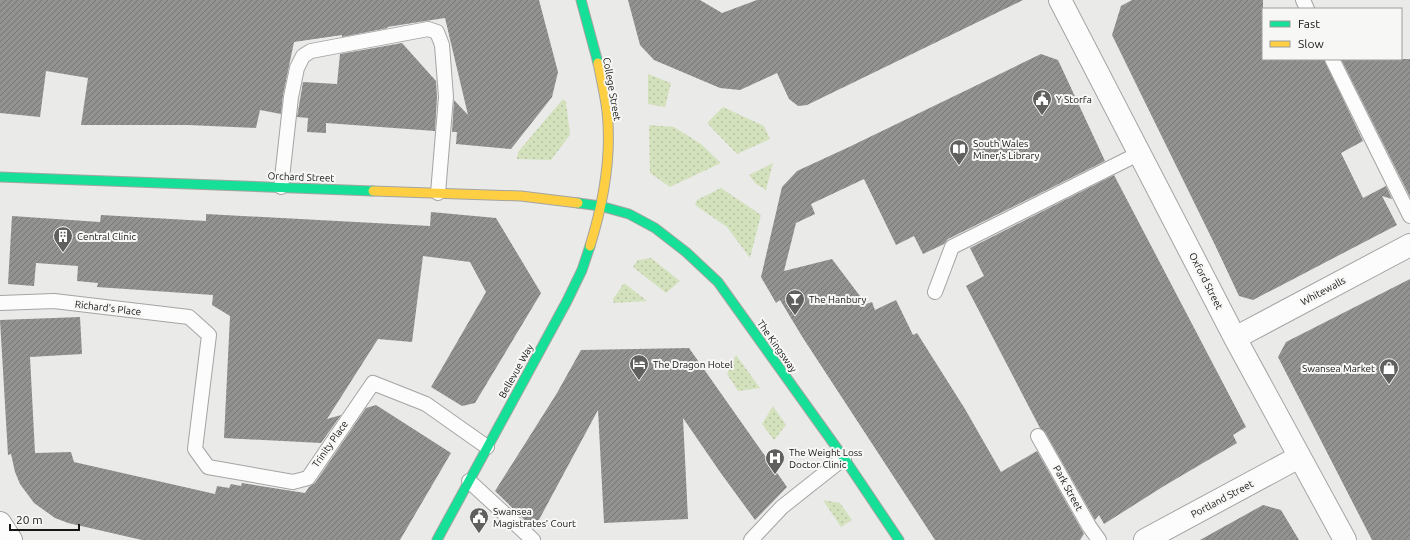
<svg xmlns="http://www.w3.org/2000/svg" width="1410" height="540" font-family="Ubuntu,sans-serif">
<style>
.grass{fill:url(#grass-dots)}
.building{fill:url(#building-hatch)}
.lines{fill:none;stroke-linecap:round;stroke-linejoin:round}
.lane-casing{stroke:#a4a4a3;stroke-width:16}
.street-casing{stroke:#a4a4a3;stroke-width:24}
.fast-casing{stroke:#a4a4a3;stroke-width:11}
.slow-casing{stroke:#a4a4a3;stroke-width:11}
.lane{stroke:#fcfcfc;stroke-width:14}
.street{stroke:#fcfcfc;stroke-width:22}
.fast{stroke:#16e098;stroke-width:9}
.slow{stroke:#ffcf43;stroke-width:9}
.labels{text-anchor:middle;dominant-baseline:central;stroke-width:4;stroke-linejoin:round;paint-order:stroke}
.street-label{font-size:10px;fill:#161615;stroke:#f7f8f5}
.poi-label{font-size:10px;fill:#161615;stroke:#f7f8f5;text-anchor:start}
</style>
<defs>
<pattern id="grass-dots" width="8" height="8" patternUnits="userSpaceOnUse"><rect width="8" height="8" fill="#d4e1bd"/><path d="M2 2h.1M6 6h.1" fill="none" stroke="#b5c0a2" stroke-width="1.8" stroke-linecap="round"/></pattern>
<pattern id="building-hatch" width="6" height="6" patternUnits="userSpaceOnUse"><rect width="6" height="6" fill="#929291"/><path d="M-1 1l2-2M0 6l6-6M5 7l2-2" fill="none" stroke="#767675"/></pattern>
</defs>
<rect width="100%" height="100%" fill="#eaeae9"/>
<path class="grass" d="M648 74 671 83 665 107 648 104Z
M563 99 566 102 570 135 551 160 517 159 518 152Z
M723 107 764 126 770 139 737 154 707 123Z
M649 125 674 127 701 144 721 163 670 187 650 173Z
M773 163 766 190 756 184 749 175Z
M721 188 761 215 750 258 727 227 695 205 697 200Z
M651 258 680 281 666 293 633 267 638 260Z
M624 283 647 301 614 303 613 299Z
M736 355 760 388 738 391 727 374Z
M773 406 786 425 774 440 762 424Z
M823 500 840 503 852 520 841 527Z"/>
<path class="building" d="M0 0H539L558 72 552 97 511 149 456 144 457 132H452L454 100 468 115 445 18 387 27 388 28 342 37V35L294 42 283 95 281 114 260 110 256 128 188 125H81L88 78 46 71 40 117 0 113Z
M628 0H700L722 13 757 0H1023L807 105 798 106 789 99 777 73 740 90 720 88 654 60 640 45Z
M1132 0H1263V59H1324L1363 141 1341 153 1363 198 1386 186 1392 199 1382 196 1397 225 1253 300 1239 296 1215 245 1112 35 1121 6Z
M402 43 436 81 437 97 435 131 326 123V133L307 132 308 118 297 117 303 82 337 84 340 54Z
M1041 54 1058 60 1105 161 948 239 944 244 923 254 914 236 896 245 864 179 811 204 815 214 796 223 784 271 832 259 866 304 872 302 875 310 896 300 913 335 917 333 965 409 1001 472 1037 451 1084 534 1080 540H935L803 338 780 300 776 303 761 277 782 187 797 171 849 147Z
M1341 59H1410V197Z
M1114 175 1246 427 1233 435 1237 443 1164 486 1104 524 1099 515 1095 520 1045 432 1040 428 966 286 984 276 970 248Z
M431 212 496 218 541 293 475 403 462 406 431 387 486 292 470 262 423 256 412 342 378 339 327 419 341 415 321 443 224 438 230 316 212 305 213 295 97 287 98 283 77 281 78 266 36 263 34 286 8 284 12 216 100 222 101 215 206 221V214L430 226Z
M1410 279V540H1372L1278 357 1286 342Z
M80 317 82 354 30 357 35 453 71 452 74 462 215 494 217 486 229 488 231 484 241 486 242 483 305 493 309 487 315 483 366 408 376 405 451 453 400 540H142L68 523 55 518 34 503 20 484 15 472 11 454 8 455 0 320Z
M689 348 787 487 755 520 720 472 683 418 688 519 604 523 598 410 534 529 495 491 557 393 581 350Z
M1263 505 1281 510 1299 540H1200Z"/>
<g class="lines">
<defs>
<path id="lane" d="M1303 0 1307 9
M1332 59 1410 216
M281 187 291 97 297 68 303 56 311 51 428 29 437 32 442 45 446 97 438 193
M935 292 952 247 1140 153
M0 303 54 301 189 317 209 335 195 449 208 467 293 482 308 478 373 383 426 404 487 447
M1038 436 1089 526 1099 540
M469 481 533 540
M751 540 782 507 844 458"/>
<path id="street" d="M1060 0 1235 338 1345 540
M1235 338 1410 245
M0 523 11 540
M1145 540 1299 457"/>
<path id="fast" d="M581 0 598 63
M0 177 373 191
M578 203 600 206 629 214 655 228 686 252 718 282 844 458 899 540
M437 540 567 301 582 270 590 246"/>
<path id="slow" d="M373 191 521 196 578 203
M590 246C603 204 612 156 607 111 605 95 601 78 598 63"/>
</defs>
<use href="#lane" class="lane-casing"/>
<use href="#street" class="street-casing"/>
<use href="#fast" class="fast-casing"/>
<use href="#slow" class="slow-casing"/>
<use href="#lane" class="lane"/>
<use href="#street" class="street"/>
<use href="#fast" class="fast"/>
<use href="#slow" class="slow"/>
</g>
<defs>
<symbol id="civic-pin" viewBox="-11 -11 22 30"><path d="M0 17L-7.5 6A9.5 9.5 0 1 1 7.5 6Z" fill="#60605f" stroke="#f7f8f5"/><path d="M-.6-6.5H3V-4.5H.6V-3L4-1V1h2V6H-6V1h2V-1L-.6-3ZM-1.2 2.5V6h2.4V2.5Z" fill="#fff"/></symbol>
<symbol id="library-pin" viewBox="-11 -11 22 30"><path d="M0 17L-7.5 6A9.5 9.5 0 1 1 7.5 6Z" fill="#60605f" stroke="#f7f8f5"/><path d="M-6-4Q-3-5.5-.7-3.5V5Q-3 3-6 4ZM6-4Q3-5.5 .7-3.5V5Q3 3 6 4Z" fill="#fff"/></symbol>
<symbol id="building-pin" viewBox="-11 -11 22 30"><path d="M0 17L-7.5 6A9.5 9.5 0 1 1 7.5 6Z" fill="#60605f" stroke="#f7f8f5"/><path d="M-4-6H4V6H1V3H-1V6H-4ZM-2.5-4.3h1.7v1.8h-1.7ZM.8-4.3h1.7v1.8H.8ZM-2.5-1h1.7V.8h-1.7ZM.8-1h1.7V.8H.8Z" fill="#fff"/></symbol>
<symbol id="bar-pin" viewBox="-11 -11 22 30"><path d="M0 17L-7.5 6A9.5 9.5 0 1 1 7.5 6Z" fill="#60605f" stroke="#f7f8f5"/><path d="M-6-5H6L.8 .8V4.5H3.5V6h-7V4.5H-.8V.8Z" fill="#fff"/></symbol>
<symbol id="hotel-pin" viewBox="-11 -11 22 30"><path d="M0 17L-7.5 6A9.5 9.5 0 1 1 7.5 6Z" fill="#60605f" stroke="#f7f8f5"/><path d="M-6-4.5h1.5V1H6V5H4.5V3h-9V5H-6ZM-4 0a1.8 1.8 0 1 1 3.6 0ZM.5 0V-2.5h3Q6-2.5 6 0Z" fill="#fff"/></symbol>
<symbol id="shop-pin" viewBox="-11 -11 22 30"><path d="M0 17L-7.5 6A9.5 9.5 0 1 1 7.5 6Z" fill="#60605f" stroke="#f7f8f5"/><path d="M-5-2.5h2.3a2.7 3.5 0 0 1 5.4 0H5L5.5 6h-11ZM-1.5-2.5h3a1.5 2.3 0 0 0-3 0Z" fill="#fff"/></symbol>
<symbol id="hospital-pin" viewBox="-11 -11 22 30"><path d="M0 17L-7.5 6A9.5 9.5 0 1 1 7.5 6Z" fill="#60605f" stroke="#f7f8f5"/><path d="M-5-5h3v3.5h4V-5h3V5h-3V1.5h-4V5h-3Z" fill="#fff"/></symbol>
</defs>
<g fill-rule="evenodd">
<use href="#civic-pin" x="1031" y="88" width="22" height="30"/>
<use href="#library-pin" x="948" y="138" width="22" height="30"/>
<use href="#building-pin" x="52" y="225" width="22" height="30"/>
<use href="#bar-pin" x="784" y="288" width="22" height="30"/>
<use href="#hotel-pin" x="628" y="353" width="22" height="30"/>
<use href="#shop-pin" x="1378" y="357" width="22" height="30"/>
<use href="#hospital-pin" x="764" y="447" width="22" height="30"/>
<use href="#civic-pin" x="468" y="506" width="22" height="30"/>
</g>
<g class="labels">
<g class="street-label">
<text transform="translate(612 89) rotate(80)">College Street</text>
<text transform="translate(301 177) rotate(2)">Orchard Street</text>
<text transform="translate(1206 281) rotate(63)">Oxford Street</text>
<text transform="translate(1323 291) rotate(-28)">Whitewalls</text>
<text transform="translate(108 308) rotate(7)">Richard's Place</text>
<text transform="translate(777 346) rotate(55)">The Kingsway</text>
<text transform="translate(516 371) rotate(-61)">Bellevue Way</text>
<text transform="translate(330 444) rotate(-55)">Trinity Place</text>
<text transform="translate(1068 488) rotate(61)">Park Street</text>
<text transform="translate(1222 499) rotate(-28)">Portland Street</text>
</g>
<g class="poi-label">
<text x="1056" y="99">Y Storfa</text>
<text x="973" y="143">South Wales<tspan x="973" dy="12">Miner's Library</tspan></text>
<text x="77" y="236">Central Clinic</text>
<text x="809" y="299">The Hanbury</text>
<text x="653" y="364">The Dragon Hotel</text>
<text x="1375" y="368" text-anchor="end">Swansea Market</text>
<text x="789" y="452">The Weight Loss<tspan x="789" dy="12">Doctor Clinic</tspan></text>
<text x="493" y="511">Swansea<tspan x="493" dy="12">Magistrates' Court</tspan></text>
</g>
</g>
<rect x="1262" y="8" width="140" height="52" fill="#f7f8f5" stroke="#9d9e9b"/>
<rect x="1270" y="21" width="20" height="6" fill="#16e098" stroke="#9d9e9b"/>
<text x="1298" y="28" font-size="12" fill="#161615">Fast</text>
<rect x="1270" y="41" width="20" height="6" fill="#ffcf43" stroke="#9d9e9b"/>
<text x="1298" y="48" font-size="12" fill="#161615">Slow</text>
<path d="M10 524v6h69v-6" fill="none" stroke="#161615" stroke-width="2"/>
<text x="16" y="524" font-size="12" fill="#161615" stroke="#f7f8f5" stroke-width="3" paint-order="stroke">20 m</text>
</svg>
